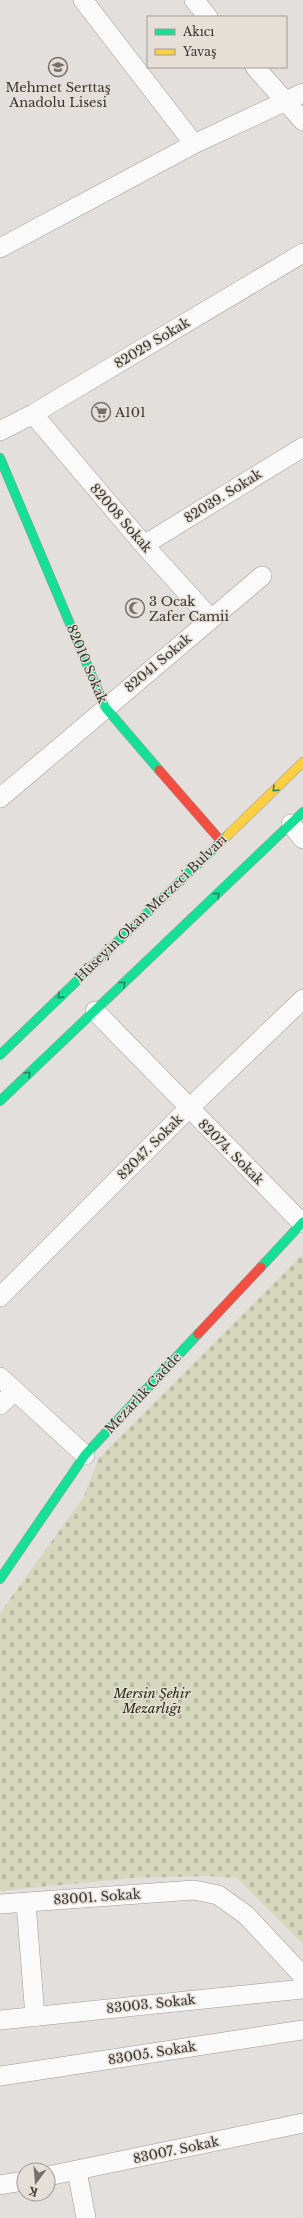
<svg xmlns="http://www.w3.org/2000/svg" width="303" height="2218" font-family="'Libre Baskerville',serif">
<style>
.cemetery{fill:url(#cemetery-stones)}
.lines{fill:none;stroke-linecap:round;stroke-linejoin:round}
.street-casing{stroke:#9d9b98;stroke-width:20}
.fast-casing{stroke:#9d9b98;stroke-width:10}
.slow-casing{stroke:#9d9b98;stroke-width:10}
.jam-casing{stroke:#9d9b98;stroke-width:10}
.street{stroke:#fbfafa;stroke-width:19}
.fast{stroke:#16e098;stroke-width:9}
.slow{stroke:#ffcf43;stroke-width:9}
.jam{stroke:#f24e42;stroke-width:9}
.oneway{stroke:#298260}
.labels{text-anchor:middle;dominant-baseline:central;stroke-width:3;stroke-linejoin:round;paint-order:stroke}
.poi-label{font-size:13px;fill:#383532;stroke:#e6dfd8;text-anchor:start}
.street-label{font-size:13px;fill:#383532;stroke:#e6dfd8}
.park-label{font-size:13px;font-style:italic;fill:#292d0b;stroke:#e6dfd8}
</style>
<defs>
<pattern id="cemetery-stones" width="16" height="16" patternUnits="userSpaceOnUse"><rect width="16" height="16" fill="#d6d8be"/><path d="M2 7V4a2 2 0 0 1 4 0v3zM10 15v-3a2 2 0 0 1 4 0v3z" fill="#b8baa4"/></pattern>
</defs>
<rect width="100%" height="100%" fill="#e2dfdc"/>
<path class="cemetery" d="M303 1254V1944L237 1878 209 1876 133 1878 0 1891V1613L83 1498 99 1458Z"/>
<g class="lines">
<defs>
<path id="street" d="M83 0 194 144
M194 0 208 17
M255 67 303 121
M0 248 194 144 303 93
M33 414 144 545 211 619
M0 431 33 414 303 253
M144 545 303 447
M0 798 262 576
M291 824 303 839
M95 1011 302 1223
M0 1297 178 1119 303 999
M0 1377 85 1455
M0 1405 15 1391
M26 1903 35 2017
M0 1904 194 1890 218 1895 246 1915 303 1976
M0 2020 303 1989
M0 2076 303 2030
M77 2171 86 2218
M48 2176 303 2123
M0 2185 24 2181"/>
<path id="fast" d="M0 458 105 707 159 770
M0 1055 228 835
M0 1101 303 812
M261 1267 303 1222
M0 1579 85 1455 198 1334"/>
<path id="slow" d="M228 835 303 762"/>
<path id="jam" d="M159 770 221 841
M198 1334 261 1267"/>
</defs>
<use href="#street" class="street-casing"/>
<use href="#fast" class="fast-casing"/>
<use href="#slow" class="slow-casing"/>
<use href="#jam" class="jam-casing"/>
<use href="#street" class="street"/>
<use href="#fast" class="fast"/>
<use href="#slow" class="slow"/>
<use href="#jam" class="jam"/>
</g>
<defs><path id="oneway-chevron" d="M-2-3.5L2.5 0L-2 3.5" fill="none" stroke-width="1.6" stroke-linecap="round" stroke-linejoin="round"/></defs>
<g class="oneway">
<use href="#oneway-chevron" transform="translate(275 789) rotate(136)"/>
<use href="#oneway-chevron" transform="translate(217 895) rotate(-43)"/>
<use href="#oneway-chevron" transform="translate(123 984) rotate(-43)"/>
<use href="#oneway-chevron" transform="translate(60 996) rotate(136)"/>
<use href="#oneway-chevron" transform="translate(28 1074) rotate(-44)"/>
</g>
<defs>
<symbol id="school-ring" viewBox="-11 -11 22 22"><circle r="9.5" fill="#e6dfd8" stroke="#74706e" stroke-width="1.5"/><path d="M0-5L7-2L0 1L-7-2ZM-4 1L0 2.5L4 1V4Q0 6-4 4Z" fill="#74706e"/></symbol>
<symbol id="supermarket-ring" viewBox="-11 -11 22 22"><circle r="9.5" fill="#e6dfd8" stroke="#74706e" stroke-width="1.5"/><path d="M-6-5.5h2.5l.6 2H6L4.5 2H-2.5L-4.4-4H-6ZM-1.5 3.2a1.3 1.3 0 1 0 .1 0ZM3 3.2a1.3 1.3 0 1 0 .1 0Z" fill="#74706e"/></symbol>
<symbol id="mosque-ring" viewBox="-11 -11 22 22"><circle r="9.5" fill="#e6dfd8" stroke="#74706e" stroke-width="1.5"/><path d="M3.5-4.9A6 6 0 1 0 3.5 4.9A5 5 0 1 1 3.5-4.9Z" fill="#74706e"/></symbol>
</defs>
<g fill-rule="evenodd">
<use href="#school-ring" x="47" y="56" width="22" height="22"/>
<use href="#supermarket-ring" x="90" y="401" width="22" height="22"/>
<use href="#mosque-ring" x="124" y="597" width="22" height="22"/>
</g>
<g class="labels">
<g class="poi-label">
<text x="58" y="87" text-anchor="middle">Mehmet Serttaş<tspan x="58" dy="15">Anadolu Lisesi</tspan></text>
<text x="115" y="412">A101</text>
<text x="149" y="601">3 Ocak<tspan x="149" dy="15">Zafer Camii</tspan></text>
</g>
<g class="street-label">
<text transform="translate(152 343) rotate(-31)">82029 Sokak</text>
<text transform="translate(223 496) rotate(-32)">82039. Sokak</text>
<text transform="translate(121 518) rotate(49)">82008 Sokak</text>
<text transform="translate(158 663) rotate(-40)">82041 Sokak</text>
<text transform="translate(87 664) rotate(67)">82010 Sokak</text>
<text transform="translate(151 908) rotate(-44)">Hüseyin Okan Merzeci Bulvarı</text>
<text transform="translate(150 1147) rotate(-45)">82047. Sokak</text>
<text transform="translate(231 1152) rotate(45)">82074. Sokak</text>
<text transform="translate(143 1393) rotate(-47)">Mezarlık Cadde</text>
<text transform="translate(97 1897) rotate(-4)">83001. Sokak</text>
<text transform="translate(151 2004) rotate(-6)">83003. Sokak</text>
<text transform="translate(152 2053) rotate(-9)">83005. Sokak</text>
<text transform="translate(176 2150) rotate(-12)">83007. Sokak</text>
</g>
<g class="park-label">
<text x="152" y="1693">Mersin Şehir<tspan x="152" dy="15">Mezarlığı</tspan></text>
</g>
</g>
<rect x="147" y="16" width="140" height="52" fill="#e6dfd8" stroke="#a09b96"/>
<rect x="155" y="29" width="20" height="6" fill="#16e098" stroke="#a09b96"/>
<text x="183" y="36" font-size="12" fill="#383532">Akıcı</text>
<rect x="155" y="49" width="20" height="6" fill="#ffcf43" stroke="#a09b96"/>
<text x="183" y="56" font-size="12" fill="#383532">Yavaş</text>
<g transform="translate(36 2182) rotate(196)"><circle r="19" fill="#e6dfd8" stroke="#a09b96"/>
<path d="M0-3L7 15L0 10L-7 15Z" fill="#74706e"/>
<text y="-6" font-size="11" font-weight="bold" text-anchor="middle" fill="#383532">K</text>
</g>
</svg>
